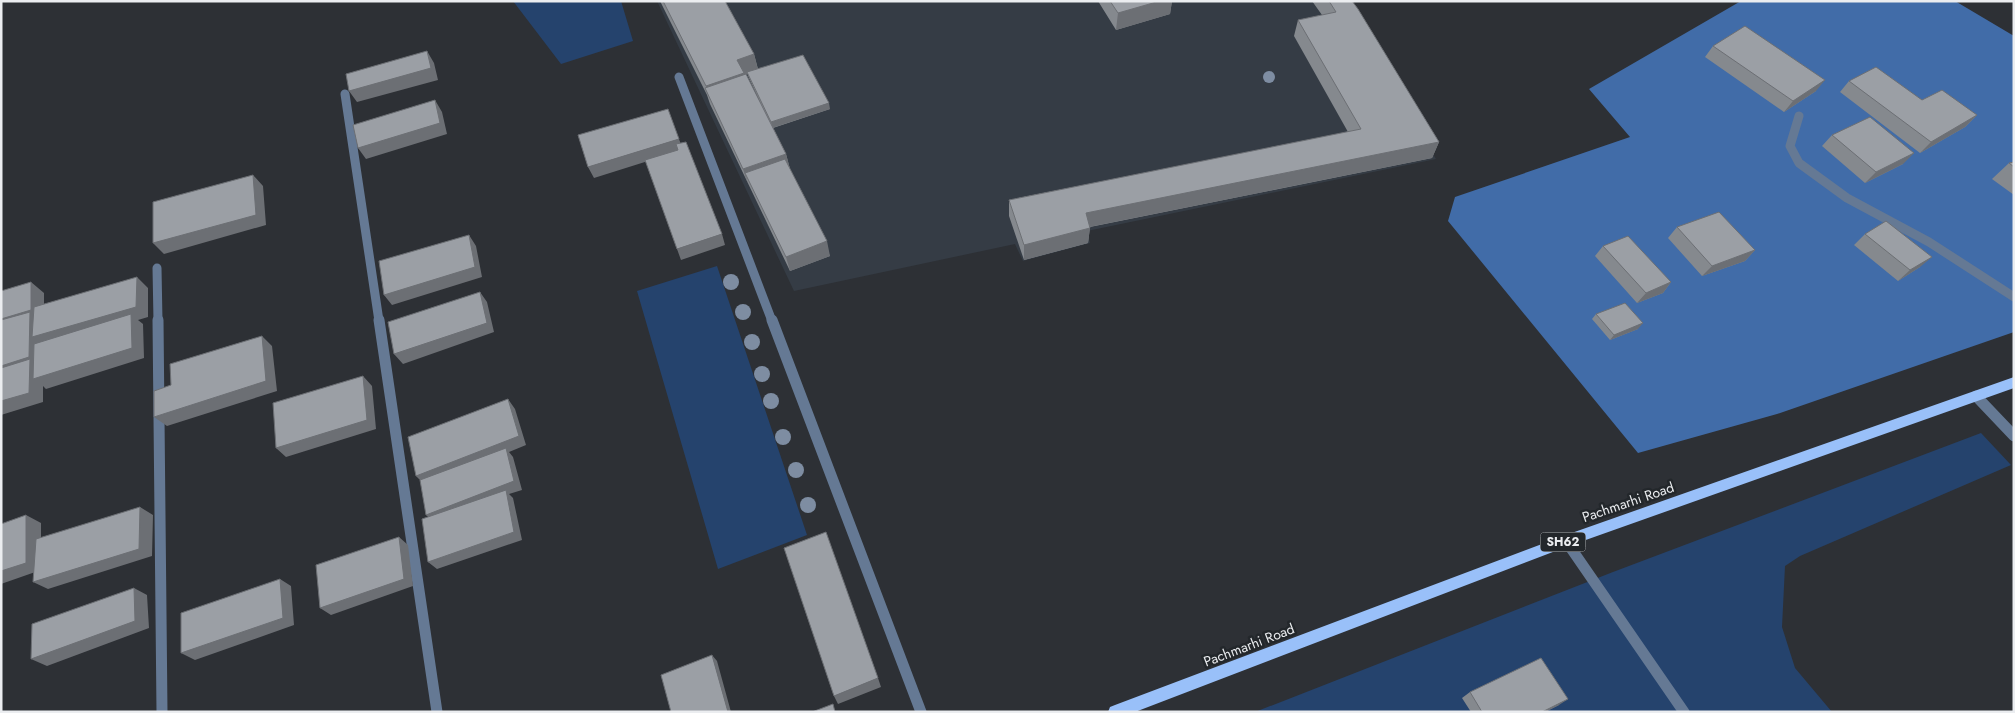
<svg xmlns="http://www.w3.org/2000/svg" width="2015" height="713" font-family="Jost,sans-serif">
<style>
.built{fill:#353c45}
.green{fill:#25436d}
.forest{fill:#416ca8}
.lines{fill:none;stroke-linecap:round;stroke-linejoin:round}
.minor-far1{stroke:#657994;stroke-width:9}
.minor{stroke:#657994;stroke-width:11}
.primary{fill:#99c0f9;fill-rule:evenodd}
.tree{fill:#7e8da2}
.wall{fill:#85898e;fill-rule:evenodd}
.shaded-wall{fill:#6c6f74}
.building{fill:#9b9fa5;stroke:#6c6f74}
.labels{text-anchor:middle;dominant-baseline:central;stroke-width:5;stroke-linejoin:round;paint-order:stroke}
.shield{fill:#23272b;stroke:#afb2b5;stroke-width:1}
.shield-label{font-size:12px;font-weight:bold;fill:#ebedf0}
.street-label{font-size:14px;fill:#ebedf0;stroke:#23272b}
</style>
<rect width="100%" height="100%" fill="#2d3035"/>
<path class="built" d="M657 1H1339L1436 159 1087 231 1090 243 1023 261 1015 244 794 291Z"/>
<path class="green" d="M513 1H621L633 41 561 64Z
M717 266 807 535 718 569 637 291Z
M1981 433 2011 465 1800 556 1785 566 1782 627 1795 668 1832 712H1255L1613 572Z"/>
<path class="forest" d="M1741 1H1955L2014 36V332L1777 414 1638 453 1448 221 1455 197 1630 137 1589 89Z"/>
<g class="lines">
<path class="minor-far1" d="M679 77 772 321
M345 94 379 321
M1799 116 1790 146 1799 163 1847 198 1929 242 2014 297
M157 268 158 321"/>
<path class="minor" d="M158 320 162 712
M379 320 437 712
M772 320 921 712
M1976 396 2014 436
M1566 541 1684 712"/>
<path class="primary" d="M2014 377V388L1566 547 1135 712H1108L1110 707 1115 705 1566 535Z"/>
</g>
<g class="tree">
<circle cx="1269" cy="77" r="6"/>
<circle cx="731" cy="282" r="8"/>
<circle cx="743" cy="312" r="8"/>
<circle cx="752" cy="342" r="8"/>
<circle cx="762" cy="374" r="8"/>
<circle cx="771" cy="401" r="8"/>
<circle cx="783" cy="437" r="8"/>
<circle cx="796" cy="470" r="8"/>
<circle cx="808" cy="505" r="8"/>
</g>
<path class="wall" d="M660 1H725L754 54 758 69 830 109 773 128 786 154 790 169 830 256 790 271 710 104 707 95ZM747 73 749 78 761 104 744 75Z
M1098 1H1172L1170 14 1116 30Z
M1312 1H1352L1439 142 1432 158 1090 227 1088 243 1024 260 1009 216V200L1348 132 1294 36 1298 20 1322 15Z
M1713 46 1816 91 1784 112 1705 57Z
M1849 81 1922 100 1977 115 1965 127 1920 153 1840 92Z
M1832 135 1903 164 1865 183 1822 146Z
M2014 162V195L1992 179 2009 163Z
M1677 227 1755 250 1745 261 1702 276 1668 238Z
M1865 234 1920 267 1898 281 1854 245Z
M1603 246 1671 282 1663 293 1637 303 1595 256Z
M1596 314 1638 329 1610 340 1592 319Z
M1470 692 1559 705 1545 712H1471L1462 698Z"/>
<path class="shaded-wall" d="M1160 1H1172L1170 14 1116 30 1118 13Z
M427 51 434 63 438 80 357 102 349 91Z
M754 54 758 70 744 75 748 89 709 96 706 86 737 60Z
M1825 80 1816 91 1784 112 1793 101Z
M435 100 442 112 447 134 366 159 358 148Z
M829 103 830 109 772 128 771 122Z
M1977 115 1965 127 1920 153 1931 142Z
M679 139 683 150 594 178 588 167Z
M1439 142 1432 158 1084 228 1086 213Z
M1914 153 1903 164 1865 183 1876 172Z
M786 154 790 169 745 173 748 184 743 169Z
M253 175 263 186 266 225 164 254 153 243Z
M1090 228 1088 243 1024 260V245Z
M722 234 725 245 681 260 677 249Z
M469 235 476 246 482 277 392 305 384 295Z
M827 241 830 256 790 271 786 257Z
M1755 250 1745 261 1702 276 1712 266Z
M1932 257 1920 267 1898 281 1910 270Z
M137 277 148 288V317L138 320 143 324 144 358 46 389 43 386V402L1 415V319L31 282 44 293V320Z
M1671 282 1663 293 1637 303 1646 293Z
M480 292 487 302 494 332 403 364 394 354Z
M1643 323 1638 329 1610 340 1614 335Z
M262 336 272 346 277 391 167 426 154 417Z
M363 376 372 386 376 429 286 457 276 448Z
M508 399 515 409 526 445 509 452 513 457 522 490 509 494 513 498 522 540 437 569 428 562 435 523 426 515 425 485 416 476Z
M140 507 153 515 152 556 48 589 33 582Z
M26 515 41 523V570L1 584V571Z
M399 537 408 545 413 586 331 615 320 608Z
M280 579 291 586 294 625 195 660 181 653Z
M134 588 147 595 149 628 47 666 31 659Z
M712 655 717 661 731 712H728Z
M878 678 881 687 838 704 834 696Z
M1568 699 1559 705 1545 712H1542Z"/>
<path class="building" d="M663 1H725L754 54 737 60 744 73 706 86Z
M1110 1H1160L1118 13Z
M1329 1H1352L1358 9 1439 142 1086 213 1090 228 1024 245 1009 200 1361 129 1298 20 1336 12Z
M1745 26 1825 80 1793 101 1713 46Z
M427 51 431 68 349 91 346 74Z
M803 55 829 103 771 122 747 72Z
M1876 67 1922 100 1942 90 1977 115 1931 142 1849 81Z
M746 74 786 154 743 169 705 88Z
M435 100 440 123 358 148 353 125Z
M668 109 679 139 588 167 578 135Z
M1870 117 1914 153 1876 172 1832 135Z
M686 142 722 234 677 249 645 160 678 150 676 144Z
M785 159 827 241 786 257 745 173Z
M2014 162V167L2009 163Z
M253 175 256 215 153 243V202Z
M1719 212 1755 250 1712 266 1677 227Z
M1886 221 1932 257 1910 270 1865 234Z
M469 235 475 267 384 295 379 261Z
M1628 236 1671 282 1646 293 1603 246Z
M137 277 136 307 32 337 34 307Z
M31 282V310L1 319V291Z
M480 292 487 323 394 354 388 322Z
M1625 303 1643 323 1614 335 1596 314Z
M30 312 29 357 1 366V320Z
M131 314 132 348 33 379 34 344Z
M262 336 266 381 154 417V391L171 385 170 364Z
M30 359 29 393 1 401V368Z
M363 376 367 420 276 448 273 403Z
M508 399 519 436 416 476 408 437Z
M506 448 514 481 426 515 420 480Z
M506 490 514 532 428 562 422 519Z
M140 507 139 549 33 582 36 539Z
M26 515V563L1 571V524Z
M826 532 878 678 834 696 784 548Z
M399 537 404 579 320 608 316 565Z
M280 579 283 618 181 653V613Z
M134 588 135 621 31 659 32 624Z
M712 655 728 712H671L661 675Z
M1541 658 1568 699 1542 712H1482L1470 692Z
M833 704 835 712H812Z"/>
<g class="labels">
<rect class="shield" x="1540.5" y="532.5" width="45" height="19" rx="4"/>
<g class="shield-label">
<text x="1563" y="542">SH62</text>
</g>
<g class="street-label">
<text transform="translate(1628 502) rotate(-19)">Pachmarhi Road</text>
<text transform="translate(1249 645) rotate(-21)">Pachmarhi Road</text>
</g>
</g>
<rect width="2015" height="713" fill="none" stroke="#ebedf0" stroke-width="5"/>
</svg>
